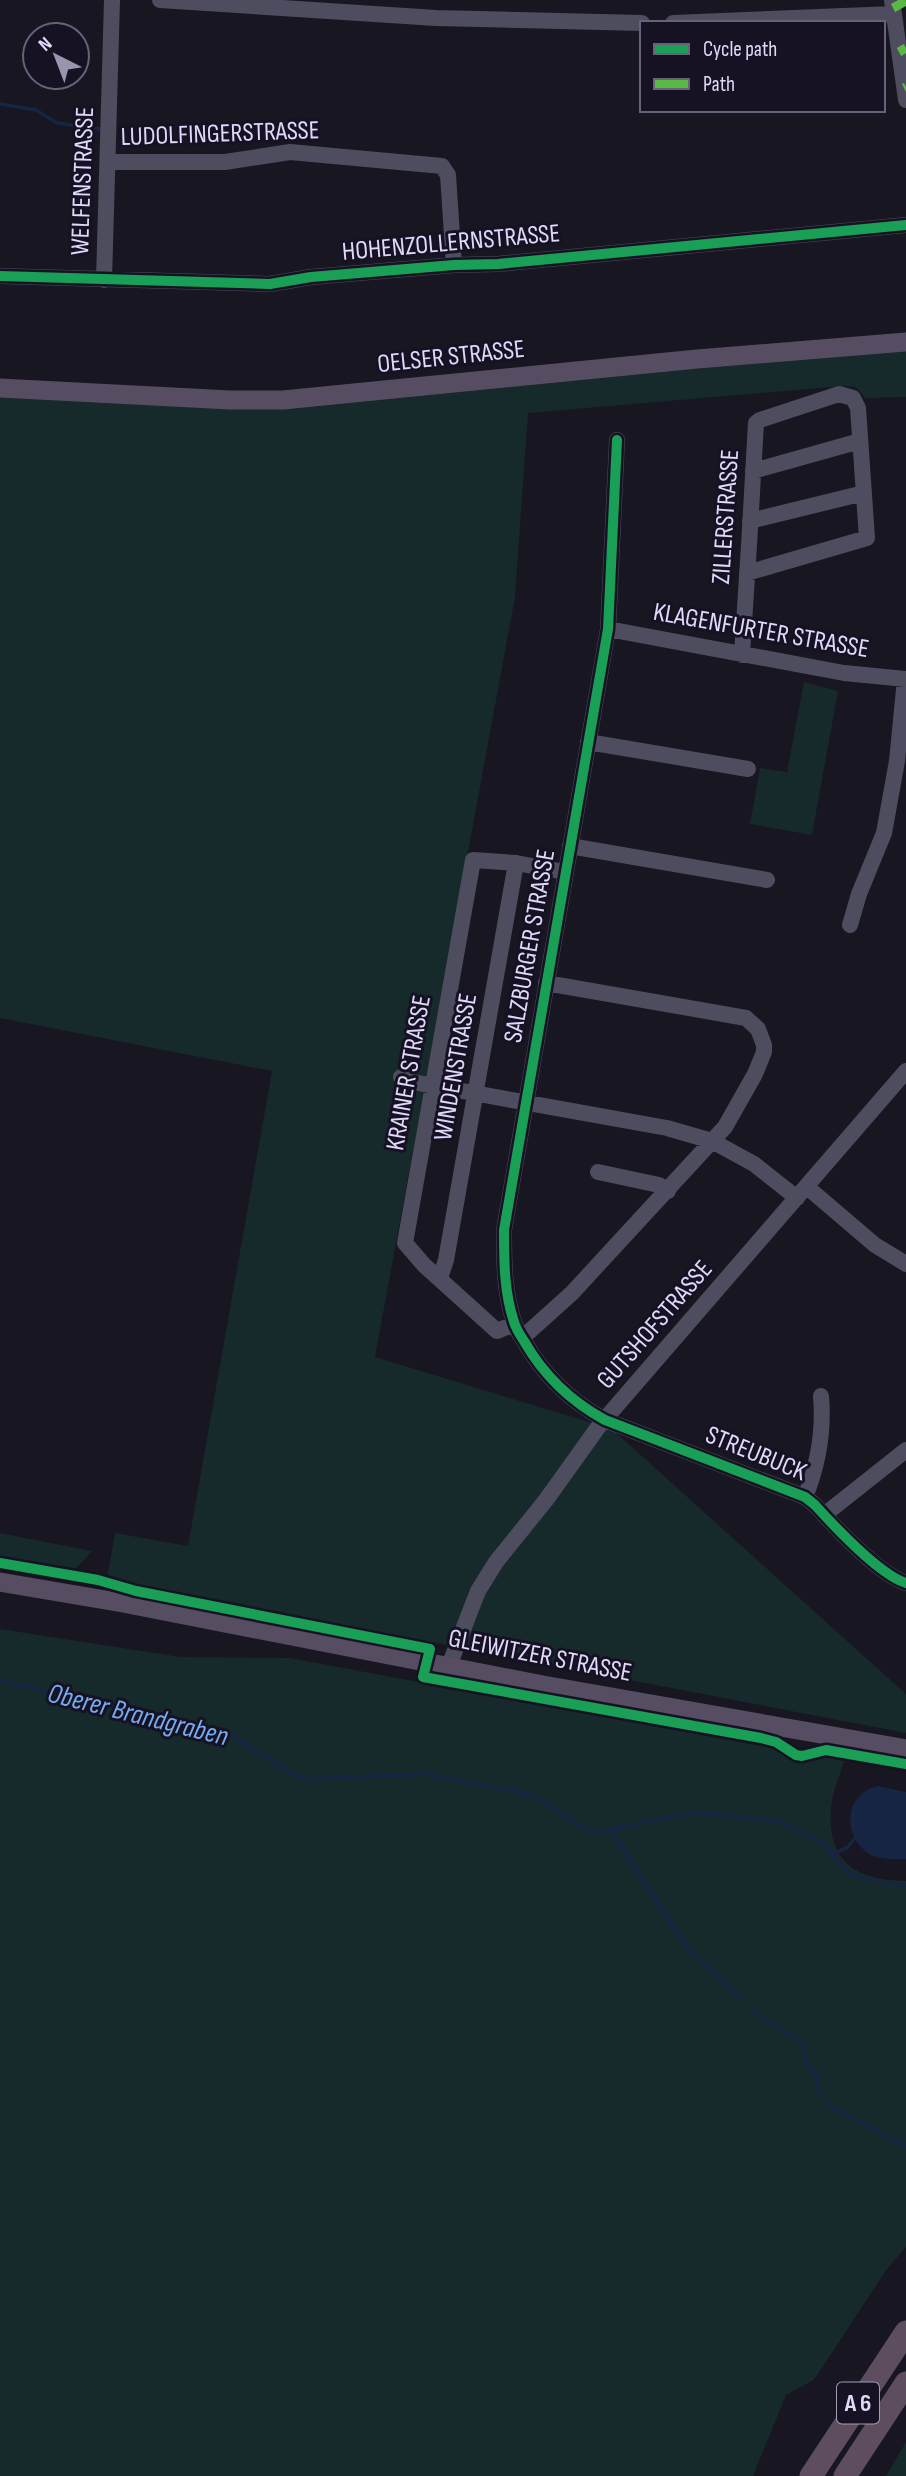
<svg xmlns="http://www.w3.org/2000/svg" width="906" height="2476" font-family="'Sofia Sans Condensed',sans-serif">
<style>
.green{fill:#16292b}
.water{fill:#172544}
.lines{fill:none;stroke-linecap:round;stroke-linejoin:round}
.stream{stroke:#172544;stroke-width:3.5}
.minor{stroke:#4e4c5f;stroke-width:16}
.major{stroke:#574d63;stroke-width:19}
.highway{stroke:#5d4d5f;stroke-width:23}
.quiet{stroke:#58b947;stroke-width:9;stroke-dasharray:18 9;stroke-linecap:butt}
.cycleway-casing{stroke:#161224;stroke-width:15}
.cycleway{stroke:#1a9f57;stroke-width:10}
.labels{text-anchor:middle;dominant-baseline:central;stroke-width:6;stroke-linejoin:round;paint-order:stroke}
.shield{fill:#161224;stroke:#a39dba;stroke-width:2}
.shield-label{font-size:24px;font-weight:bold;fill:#e0d9fa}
.street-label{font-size:26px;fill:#e0d9fa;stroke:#161224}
.water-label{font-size:28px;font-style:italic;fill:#74abed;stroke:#161224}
</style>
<rect width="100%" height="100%" fill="#181620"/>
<path class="green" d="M906 349V397L865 398 856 387 843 386 528 413 515 597 375 1357 612 1429 906 1694V1733L113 1581 108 1573 115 1533 188 1546 272 1071 0 1018V397L258 408Z
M804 682 838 691 812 835 750 824 760 768 787 772Z
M0 1533 92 1551 74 1571 0 1560Z
M0 1629 181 1657 290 1658 844 1761C840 1776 832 1792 831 1808 827 1862 855 1880 906 1881V2247L887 2269 814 2380 786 2395 753 2476H0Z
M906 2442V2476H886Z"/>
<path class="water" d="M878 1786 906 1792V1859C896 1859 883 1860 873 1856 842 1840 842 1794 878 1786Z"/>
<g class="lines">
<path class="stream" d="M0 104 36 110 57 123 100 129
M0 1681 74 1697 234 1737 293 1774 306 1779 425 1774 533 1795 589 1831
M610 1829 689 1951 744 2000
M594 1833 695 1812 779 1822 822 1842 850 1875 886 1884 906 1885
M833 1853 847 1848 856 1837
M753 2009 768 2022 803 2042 805 2060 817 2078 820 2095
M829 2105 906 2147"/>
<path class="minor" d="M160 0 436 18 642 23
M892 0 906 100
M673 23 893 14
M108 162H225L290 152 442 166 448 175 454 265
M0 276 270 284 311 277 454 265 498 264 906 225
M104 280 112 0
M617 440 608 629 504 1230C504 1261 504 1292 514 1322 516 1329 520 1335 524 1341 544 1376 570 1401 605 1420L805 1497 815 1505C834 1526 880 1575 906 1583
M753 471 860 441
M750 521 864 493
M608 629 844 673 906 679
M742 655C747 578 752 500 756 423L760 420 839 394 853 398 858 408 867 538 747 573
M588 742 748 769
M570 846 767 880
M850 925 859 894 884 833 897 761 905 679
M401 1077 407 1081 667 1128 712 1141 754 1164 797 1198
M598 1172 659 1185 668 1191
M807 1187 875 1245 906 1264
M440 1278 446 1260 516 863
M514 1324 497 1331 424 1265 405 1243 473 860 516 863 565 872
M522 1338 572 1293 725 1127 755 1074 764 1052V1045L758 1029 746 1018 546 983
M805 1497C818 1465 824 1431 821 1396
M824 1515 906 1450
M449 1666 478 1591 496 1562 546 1500 599 1426 906 1071"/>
<path class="major" d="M0 388 230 400H283L697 359 906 342
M0 1582 123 1603 543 1685 906 1749"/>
<path class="highway" d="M811 2476 906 2332
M845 2476 906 2383"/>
<path class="quiet" d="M893 8 906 1
M899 52 906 48
M904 88 906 87"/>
<defs>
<path id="cycleway" d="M0 276 270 284 311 277 454 265 498 264 906 225
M617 440 608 629 504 1230C504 1261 504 1292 514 1322 516 1329 520 1335 524 1341 544 1376 570 1401 605 1420L805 1497 815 1505C834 1526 880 1575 906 1583
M0 1563 98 1580 136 1591 430 1649 423 1677 761 1738 776 1742 796 1755 802 1756 826 1750 906 1764"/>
</defs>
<use href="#cycleway" class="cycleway-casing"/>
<use href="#cycleway" class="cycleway"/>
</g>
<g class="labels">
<rect class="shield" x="837" y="2382.5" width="42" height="41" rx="5"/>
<g class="shield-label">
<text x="858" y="2403">A 6</text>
</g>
<g class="street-label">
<text transform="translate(220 134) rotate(-2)">LUDOLFINGERSTRASSE</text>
<text transform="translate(83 181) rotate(-88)">WELFENSTRASSE</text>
<text transform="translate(451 243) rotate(-5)">HOHENZOLLERNSTRASSE</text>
<text transform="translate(451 357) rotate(-6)">OELSER STRASSE</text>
<text transform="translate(726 517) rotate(-86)">ZILLERSTRASSE</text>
<text transform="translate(761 631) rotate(10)">KLAGENFURTER STRASSE</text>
<text transform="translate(530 946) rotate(-80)">SALZBURGER STRASSE</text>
<text transform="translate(456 1067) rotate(-80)">WINDENSTRASSE</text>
<text transform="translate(409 1073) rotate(-80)">KRAINER STRASSE</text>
<text transform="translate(655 1325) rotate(-49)">GUTSHOFSTRASSE</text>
<text transform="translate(756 1454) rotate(22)">STREUBUCK</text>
<text transform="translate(540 1656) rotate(11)">GLEIWITZER STRASSE</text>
</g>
<g class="water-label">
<text transform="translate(138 1715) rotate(14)">Oberer Brandgraben</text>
</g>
</g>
<rect x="640" y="21" width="245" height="91" fill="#161224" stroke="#67627a" stroke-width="2"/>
<rect x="654" y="44" width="35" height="10" fill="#1a9f57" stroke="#67627a" stroke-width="2"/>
<text x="703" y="56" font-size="21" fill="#e0d9fa">Cycle path</text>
<rect x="654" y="79" width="35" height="10" fill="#58b947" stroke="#67627a" stroke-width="2"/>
<text x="703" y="91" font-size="21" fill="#e0d9fa">Path</text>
<g transform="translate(56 56) rotate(318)"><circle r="33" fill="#161224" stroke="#67627a" stroke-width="2"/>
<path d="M0-5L12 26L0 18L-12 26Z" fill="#9a95ae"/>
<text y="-10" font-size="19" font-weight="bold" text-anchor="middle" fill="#e0d9fa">N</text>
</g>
</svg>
